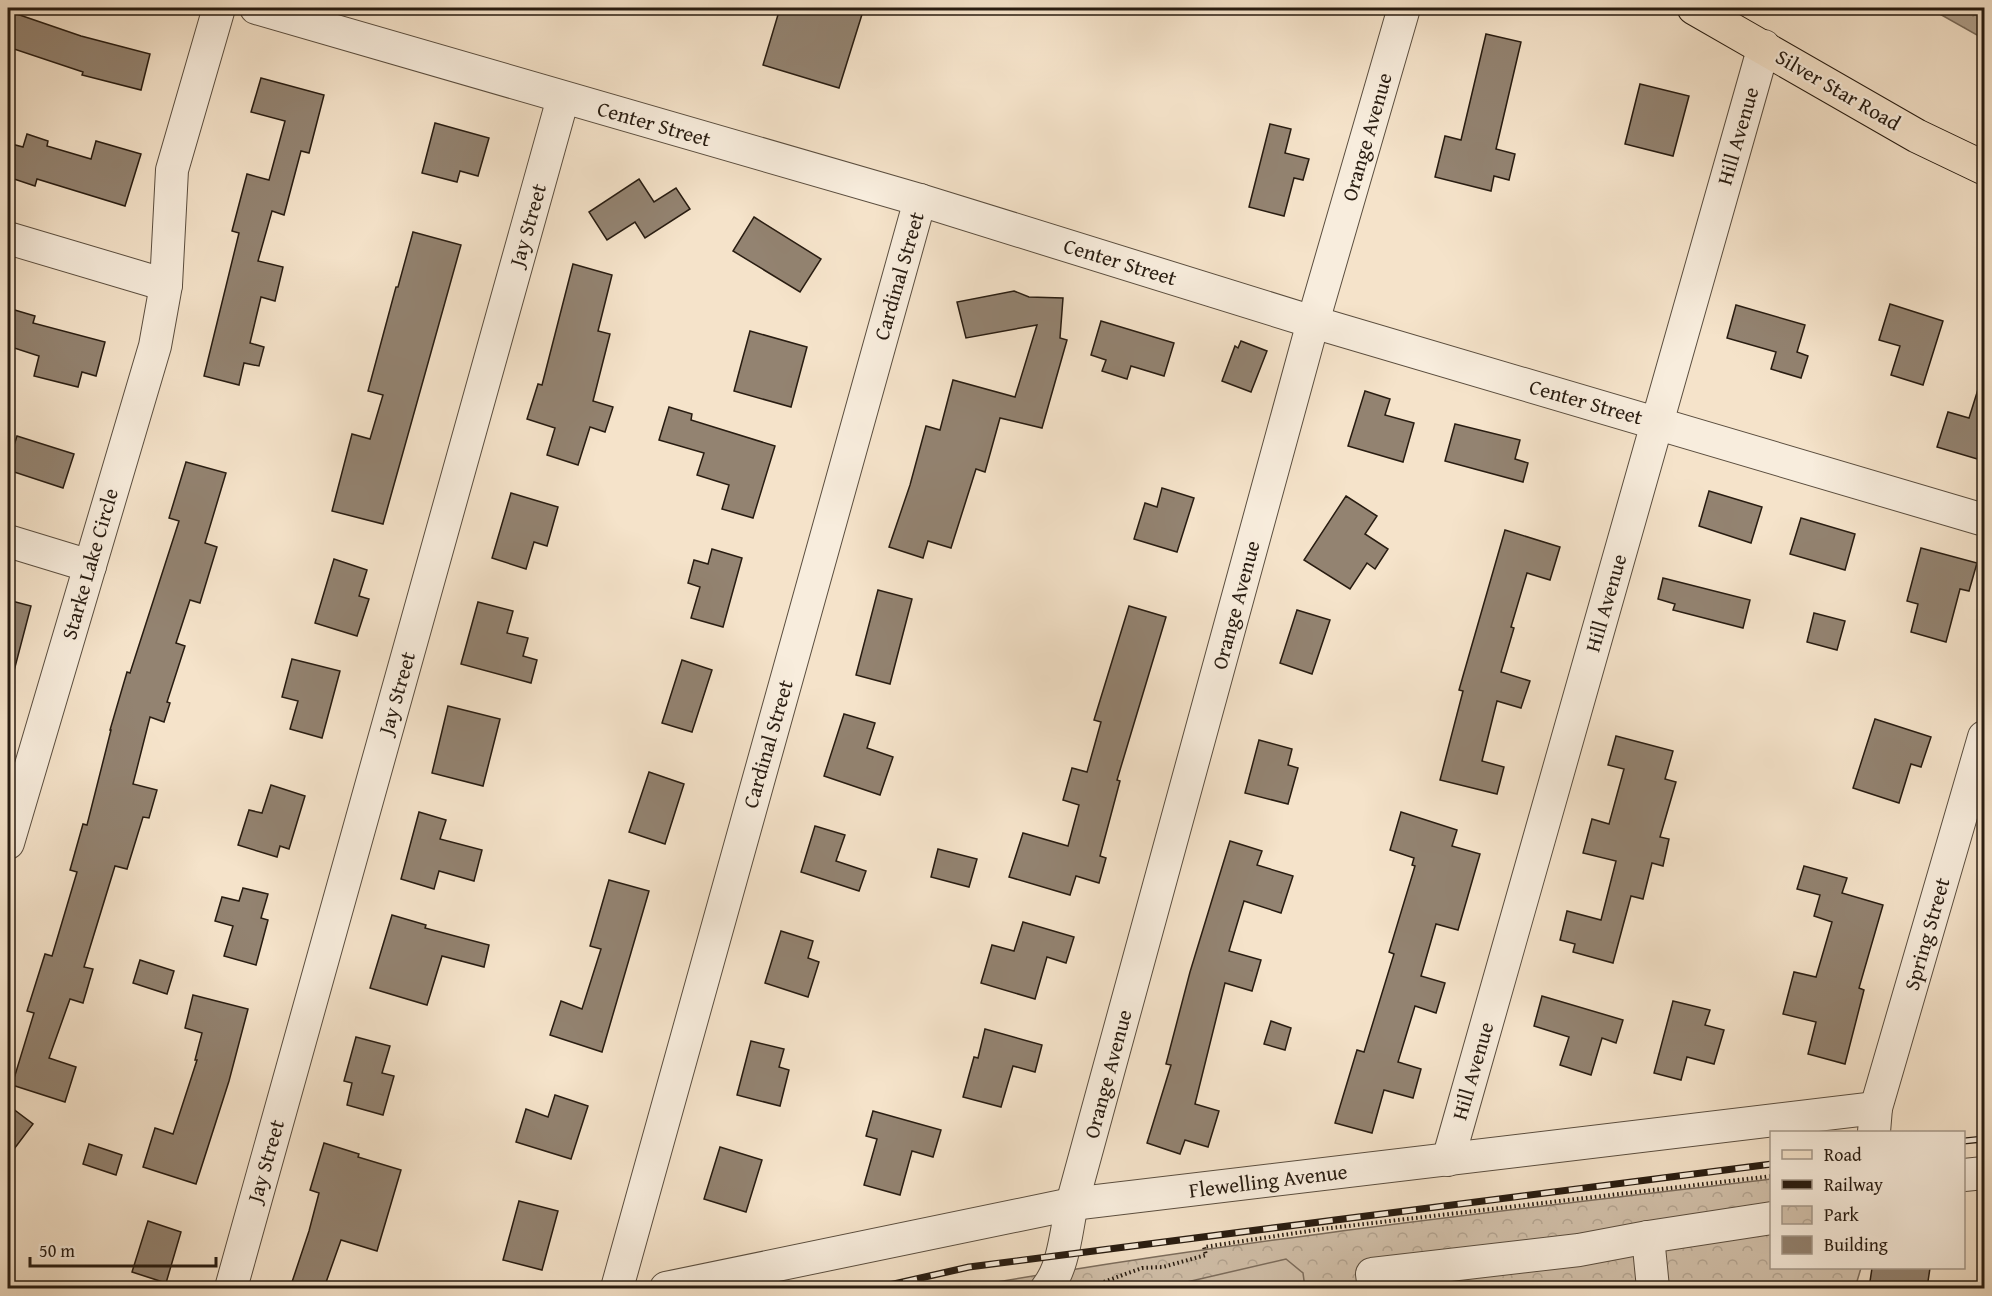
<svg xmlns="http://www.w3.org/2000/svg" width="1992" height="1296" font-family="'Gentium Book Plus',serif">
<defs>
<pattern id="park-crowns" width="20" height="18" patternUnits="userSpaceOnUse" patternTransform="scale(1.5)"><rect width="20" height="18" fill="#d2c1ab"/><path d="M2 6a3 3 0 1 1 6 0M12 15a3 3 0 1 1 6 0" fill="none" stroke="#b4a592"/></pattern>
<pattern id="water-ripples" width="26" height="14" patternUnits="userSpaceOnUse" patternTransform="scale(1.5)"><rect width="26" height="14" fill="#af9f8b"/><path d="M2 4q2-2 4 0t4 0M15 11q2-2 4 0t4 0" fill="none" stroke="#8e8170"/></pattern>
</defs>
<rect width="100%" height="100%" fill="#f5e3ca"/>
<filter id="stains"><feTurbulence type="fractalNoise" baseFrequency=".00333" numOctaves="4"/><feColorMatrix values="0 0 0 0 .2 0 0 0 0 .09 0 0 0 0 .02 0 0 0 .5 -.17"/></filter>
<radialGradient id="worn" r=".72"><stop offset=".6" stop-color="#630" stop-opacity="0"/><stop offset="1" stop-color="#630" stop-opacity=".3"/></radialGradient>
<path fill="url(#park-crowns)" stroke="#7d6e5e" stroke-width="1.5" d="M 1771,1179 L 1772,1268 L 1861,1268 L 1855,1288 L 962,1288 C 1231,1241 1501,1211 1771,1179 Z"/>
<path fill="#d2c1ab" stroke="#7d6e5e" stroke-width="1.5" d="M 1286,1259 L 1303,1273 L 1305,1288 L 1161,1288 Z"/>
<path fill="url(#water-ripples)" stroke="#796b5a" stroke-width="1.5" d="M 1929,8 L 1984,8 L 1984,39 Z"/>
<g fill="#938371" stroke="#281c11" stroke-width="1.5">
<path d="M 780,8 L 864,8 L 839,88 L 763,65 Z"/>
<path d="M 8,11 L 81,36 L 150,54 L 141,90 L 82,75 L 83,72 L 8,47 Z"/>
<path d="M 1486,34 L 1521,42 L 1496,149 L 1515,154 L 1509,180 L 1494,176 L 1491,191 L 1435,177 L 1445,136 L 1461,140 Z"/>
<path d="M 261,78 L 324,95 L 309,153 L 301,151 L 284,215 L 272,211 L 258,261 L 283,267 L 275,301 L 261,297 L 250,343 L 264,347 L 259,366 L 244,363 L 239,385 L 204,376 L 239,233 L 232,231 L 247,174 L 269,180 L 285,121 L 251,112 Z"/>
<path d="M 1640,84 L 1689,96 L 1673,156 L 1625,144 Z"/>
<path d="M 435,123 L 489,138 L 478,176 L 460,171 L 457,182 L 422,173 Z"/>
<path d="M 1270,124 L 1291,129 L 1285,153 L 1309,159 L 1303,180 L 1294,178 L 1284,216 L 1249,207 Z"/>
<path d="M 27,134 L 48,141 L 47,146 L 91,159 L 96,141 L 141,154 L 125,206 L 37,179 L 35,186 L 8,177 L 8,143 L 23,147 Z"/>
<path d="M 639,179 L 654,202 L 676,188 L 690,209 L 645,238 L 635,222 L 607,240 L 589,212 Z"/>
<path d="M 754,217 L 821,259 L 800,292 L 733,251 Z"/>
<path d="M 413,232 L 461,245 L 383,524 L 332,511 L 352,434 L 370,439 L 383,395 L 368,391 L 396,287 L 398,287 Z"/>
<path d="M 573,264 L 612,275 L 598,331 L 610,334 L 593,401 L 613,407 L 605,432 L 590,427 L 578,465 L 547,455 L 555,428 L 527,419 L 538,384 L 542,385 Z"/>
<path d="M 1014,291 L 1029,297 L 1063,298 L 1060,338 L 1067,340 L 1042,428 L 1000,418 L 985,472 L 976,469 L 951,548 L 928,541 L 923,558 L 889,547 L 910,485 L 926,426 L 940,430 L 953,380 L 1015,397 L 1037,325 L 966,338 L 957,302 Z"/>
<path d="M 1890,304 L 1943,321 L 1923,385 L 1891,375 L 1900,346 L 1879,340 Z"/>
<path d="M 1736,305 L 1805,325 L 1797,352 L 1808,356 L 1801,378 L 1771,369 L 1776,352 L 1727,338 Z"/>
<path d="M 8,308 L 35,316 L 33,323 L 105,342 L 96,376 L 82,372 L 78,387 L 34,376 L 39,356 L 8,346 Z"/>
<path d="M 1101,321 L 1174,343 L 1164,376 L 1131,366 L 1127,379 L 1102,371 L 1106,360 L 1091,355 Z"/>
<path d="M 750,331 L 807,347 L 791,407 L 734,391 Z"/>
<path d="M 1241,341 L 1267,351 L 1251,392 L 1222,381 L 1235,346 L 1238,348 Z"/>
<path d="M 1980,383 L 1984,383 L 1984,461 L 1937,447 L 1948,412 L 1969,418 Z"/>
<path d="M 1365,391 L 1390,399 L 1385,415 L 1414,423 L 1403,462 L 1348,446 Z"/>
<path d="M 669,407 L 692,414 L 691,420 L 775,446 L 753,518 L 722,509 L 729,485 L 697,475 L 704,453 L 659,440 Z"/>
<path d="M 1455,424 L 1520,440 L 1515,459 L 1528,463 L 1523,482 L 1445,461 Z"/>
<path d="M 17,436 L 74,454 L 63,488 L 8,470 L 8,464 Z"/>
<path d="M 186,462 L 226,473 L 205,543 L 217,547 L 200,603 L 190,600 L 176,643 L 185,646 L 167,702 L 170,703 L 164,722 L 150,717 L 133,784 L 157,790 L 149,818 L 143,817 L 127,869 L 115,866 L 84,967 L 93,969 L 83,1003 L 70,999 L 49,1058 L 76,1067 L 65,1102 L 12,1085 L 34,1013 L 27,1011 L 45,954 L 52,956 L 77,872 L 70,870 L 83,824 L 87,825 L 111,730 L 110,730 L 127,672 L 130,673 L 179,521 L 169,518 Z"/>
<path d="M 1162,488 L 1194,498 L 1177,552 L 1134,539 L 1145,503 L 1157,507 Z"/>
<path d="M 1709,491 L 1762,507 L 1751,543 L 1699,526 Z"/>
<path d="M 511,493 L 558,507 L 547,546 L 534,542 L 526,569 L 492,558 Z"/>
<path d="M 1346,496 L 1377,516 L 1365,534 L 1388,549 L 1375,569 L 1367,563 L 1350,589 L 1304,560 Z"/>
<path d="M 1801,518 L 1855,534 L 1845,570 L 1790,554 Z"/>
<path d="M 1505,530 L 1560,547 L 1550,580 L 1527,573 L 1511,627 L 1514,628 L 1501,672 L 1530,681 L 1521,708 L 1497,701 L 1482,761 L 1504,767 L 1497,794 L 1440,780 L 1463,691 L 1459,690 Z"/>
<path d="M 1921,548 L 1977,563 L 1969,591 L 1960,589 L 1946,642 L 1911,632 L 1918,604 L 1907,601 Z"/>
<path d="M 712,549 L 742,558 L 723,627 L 691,618 L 700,587 L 688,583 L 694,560 L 708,564 Z"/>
<path d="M 334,559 L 367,570 L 359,596 L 369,599 L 357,636 L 315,623 Z"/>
<path d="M 1663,578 L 1750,600 L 1743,628 L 1673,610 L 1675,604 L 1658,599 Z"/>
<path d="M 878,590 L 912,599 L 890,684 L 856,675 Z"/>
<path d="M 8,600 L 31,606 L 14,671 L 8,670 Z"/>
<path d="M 478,602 L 513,611 L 507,633 L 528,638 L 523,656 L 537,660 L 531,683 L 461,664 Z"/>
<path d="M 1129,606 L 1166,617 L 1117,780 L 1120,781 L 1100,856 L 1106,858 L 1099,883 L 1076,876 L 1070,895 L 1009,877 L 1023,833 L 1068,846 L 1079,805 L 1063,800 L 1072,768 L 1087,772 L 1101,722 L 1094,720 Z"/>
<path d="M 1297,610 L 1330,620 L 1312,674 L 1280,663 Z"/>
<path d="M 1814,613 L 1845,621 L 1837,650 L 1807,642 Z"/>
<path d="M 292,659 L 340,671 L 322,738 L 290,729 L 298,701 L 282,697 Z"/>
<path d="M 682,660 L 712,670 L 692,732 L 662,723 Z"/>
<path d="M 448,706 L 500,719 L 483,786 L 432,773 Z"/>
<path d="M 844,714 L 875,723 L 867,748 L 893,757 L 880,795 L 824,776 Z"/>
<path d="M 1875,719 L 1931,737 L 1921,767 L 1911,764 L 1899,803 L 1853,788 Z"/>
<path d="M 1616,736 L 1673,751 L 1665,779 L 1676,782 L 1660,837 L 1669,839 L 1663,866 L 1652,863 L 1643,899 L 1631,896 L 1613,963 L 1573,952 L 1575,944 L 1560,940 L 1567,911 L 1601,920 L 1616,861 L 1583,853 L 1592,819 L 1609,824 L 1624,769 L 1608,765 Z"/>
<path d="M 1259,740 L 1292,749 L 1288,765 L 1298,768 L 1288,804 L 1245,793 Z"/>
<path d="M 649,772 L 684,784 L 665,844 L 629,832 Z"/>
<path d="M 271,785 L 305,796 L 289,849 L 280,846 L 277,857 L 238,845 L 249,810 L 262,813 Z"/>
<path d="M 419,812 L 446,820 L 440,839 L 482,850 L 474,881 L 439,871 L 434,889 L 401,879 Z"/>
<path d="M 1401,812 L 1457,830 L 1452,846 L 1480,854 L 1458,930 L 1436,924 L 1421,976 L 1445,983 L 1436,1013 L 1415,1006 L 1398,1062 L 1421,1069 L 1413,1098 L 1384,1090 L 1372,1133 L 1335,1123 L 1357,1050 L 1364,1052 L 1394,954 L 1389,952 L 1415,866 L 1412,865 L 1414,858 L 1390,850 Z"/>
<path d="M 815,826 L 845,835 L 836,861 L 866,871 L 859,891 L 801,872 Z"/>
<path d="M 1230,841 L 1262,851 L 1257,865 L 1293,876 L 1281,913 L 1244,901 L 1229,951 L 1261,960 L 1252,991 L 1225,983 L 1195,1104 L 1219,1111 L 1208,1147 L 1185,1140 L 1180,1154 L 1147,1143 L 1171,1065 L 1166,1064 L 1190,972 Z"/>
<path d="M 938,849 L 977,859 L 969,887 L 931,877 Z"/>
<path d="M 1804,866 L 1847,878 L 1842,893 L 1883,905 L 1859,988 L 1864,990 L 1845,1064 L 1808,1054 L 1816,1022 L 1783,1014 L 1794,972 L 1816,977 L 1832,922 L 1814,916 L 1820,895 L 1797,889 Z"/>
<path d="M 609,880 L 649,891 L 602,1052 L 550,1035 L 561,1001 L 582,1009 L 601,949 L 590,946 Z"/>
<path d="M 243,888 L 268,894 L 261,918 L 268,920 L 256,965 L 224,956 L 233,926 L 215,921 L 222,897 L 239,901 Z"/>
<path d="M 392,915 L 426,925 L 425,928 L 489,945 L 484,967 L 442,956 L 427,1005 L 370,988 Z"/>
<path d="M 1023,922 L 1074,937 L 1066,963 L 1047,957 L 1035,999 L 981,983 L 992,945 L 1014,951 Z"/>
<path d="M 781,931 L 813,941 L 808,958 L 819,962 L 808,997 L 765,983 Z"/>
<path d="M 140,960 L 174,971 L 167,994 L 133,983 Z"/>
<path d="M 193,995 L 248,1009 L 229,1081 L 196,1184 L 143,1167 L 155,1128 L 173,1134 L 197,1060 L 195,1060 L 202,1033 L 185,1028 Z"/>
<path d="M 1542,996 L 1623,1020 L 1616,1043 L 1602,1038 L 1591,1075 L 1560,1065 L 1569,1037 L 1534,1026 Z"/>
<path d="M 1673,1001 L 1710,1010 L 1705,1025 L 1724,1030 L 1714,1064 L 1687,1057 L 1681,1080 L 1654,1073 Z"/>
<path d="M 1271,1021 L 1291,1028 L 1285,1050 L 1264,1044 Z"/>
<path d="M 985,1029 L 1042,1045 L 1035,1072 L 1013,1066 L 1001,1107 L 963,1097 L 974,1057 L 978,1058 Z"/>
<path d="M 356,1037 L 390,1046 L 382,1073 L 394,1076 L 383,1115 L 347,1105 L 352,1083 L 344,1081 Z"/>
<path d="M 751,1041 L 784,1049 L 779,1067 L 789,1070 L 780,1106 L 737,1095 Z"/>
<path d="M 555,1095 L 588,1106 L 571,1159 L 516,1142 L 526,1109 L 548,1117 Z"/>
<path d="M 8,1105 L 33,1124 L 8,1157 Z"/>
<path d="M 873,1111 L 941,1130 L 933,1157 L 912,1151 L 900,1195 L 864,1185 L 877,1139 L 866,1136 Z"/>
<path d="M 324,1143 L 359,1154 L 358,1157 L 401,1170 L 377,1251 L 341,1240 L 324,1288 L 290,1288 L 309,1231 L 319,1193 L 310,1190 Z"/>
<path d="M 89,1144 L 122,1155 L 116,1175 L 83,1164 Z"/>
<path d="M 720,1147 L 762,1160 L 746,1212 L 704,1199 Z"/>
<path d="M 519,1201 L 558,1211 L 542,1270 L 503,1260 Z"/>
<path d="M 148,1221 L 181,1232 L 166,1283 L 132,1272 Z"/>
<path d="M 1872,1268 L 1930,1268 L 1927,1288 L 1869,1288 Z"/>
</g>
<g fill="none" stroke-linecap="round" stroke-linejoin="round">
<g stroke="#5b4e3f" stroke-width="34">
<g id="minor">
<path d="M 256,8 L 920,200 L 1313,322 L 1984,520"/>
<path d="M 8,238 L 166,285"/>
<path d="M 8,541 L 90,566"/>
<path d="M 8,843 L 155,346 L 166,285 L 172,170 L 219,8"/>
<path d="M 1874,1132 L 1876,1108 L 1984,737"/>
<path d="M 1448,1160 L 1764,46"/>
<path d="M 1964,1175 L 1984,1173"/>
<path d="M 1648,1237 L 1653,1288"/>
<path d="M 231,1288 L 563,98"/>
<path d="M 617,1288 L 920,200"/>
<path d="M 666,1288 L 1072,1204 L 1876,1108"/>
<path d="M 1047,1288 C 1064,1267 1066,1231 1072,1204 L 1313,322 L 1404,8"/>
<path d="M 1374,1288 L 1372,1274 L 1579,1250 L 1648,1237 L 1772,1218"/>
</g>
</g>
<g stroke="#281c11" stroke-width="35">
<path id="major" d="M 1694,8 L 1917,136 L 1984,168"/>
</g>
<path stroke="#281c11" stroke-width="4" stroke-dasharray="1.5 3" stroke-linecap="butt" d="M 1087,1288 L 1142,1268 L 1163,1267 L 1206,1255 L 1204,1247 L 1322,1229 L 1772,1176"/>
<use href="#minor" stroke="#f8eddd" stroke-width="32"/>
<use href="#major" stroke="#f5e3ca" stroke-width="33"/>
<g stroke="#281c11" stroke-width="7">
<g id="rail">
<path d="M 1964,1141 L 1984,1139"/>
<path d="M 876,1288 L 969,1267 L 1772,1164"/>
</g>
</g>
<use href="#rail" stroke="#f8eddd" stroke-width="4.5" stroke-dasharray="14" stroke-linecap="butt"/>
</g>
<g text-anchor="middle" stroke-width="4.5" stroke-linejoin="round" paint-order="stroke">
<g font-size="21" fill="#281c11" stroke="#f8eddd">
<text transform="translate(1838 90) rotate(30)" y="7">Silver Star Road</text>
<text transform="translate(654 124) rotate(16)" y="7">Center Street</text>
<text transform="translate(1738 136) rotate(-74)" y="7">Hill Avenue</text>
<text transform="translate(1367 137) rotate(-74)" y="7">Orange Avenue</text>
<text transform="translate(528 225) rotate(-74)" y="7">Jay Street</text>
<text transform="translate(1120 262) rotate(17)" y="7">Center Street</text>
<text transform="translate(899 276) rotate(-74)" y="7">Cardinal Street</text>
<text transform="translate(1586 402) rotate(16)" y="7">Center Street</text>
<text transform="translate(90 564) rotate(-74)" y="7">Starke Lake Circle</text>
<text transform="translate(1606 603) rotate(-74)" y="7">Hill Avenue</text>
<text transform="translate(1236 605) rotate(-75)" y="7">Orange Avenue</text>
<text transform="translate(397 693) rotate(-74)" y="7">Jay Street</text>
<text transform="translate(768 744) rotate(-74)" y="7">Cardinal Street</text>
<text transform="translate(1927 934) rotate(-74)" y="7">Spring Street</text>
<text transform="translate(1473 1071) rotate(-74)" y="7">Hill Avenue</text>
<text transform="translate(1108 1074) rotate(-75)" y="7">Orange Avenue</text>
<text transform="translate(266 1161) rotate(-74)" y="7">Jay Street</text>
<text transform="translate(1268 1181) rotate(-7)" y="7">Flewelling Avenue</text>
</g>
</g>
<rect width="1992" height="1296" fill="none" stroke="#f5e3ca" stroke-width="30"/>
<rect x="9" y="9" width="1974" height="1278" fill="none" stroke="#281c11" stroke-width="3"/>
<rect x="15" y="15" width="1962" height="1266" fill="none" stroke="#281c11" stroke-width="1.5"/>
<rect x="1770" y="1131" width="195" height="138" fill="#f8eddd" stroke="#a5998b" stroke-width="1.5"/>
<rect x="1782" y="1150" width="30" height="9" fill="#f5e3ca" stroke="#a5998b" stroke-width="1.5"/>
<text x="1824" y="1161" font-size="18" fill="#281c11">Road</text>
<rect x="1782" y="1180" width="30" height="9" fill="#281c11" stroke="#a5998b" stroke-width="1.5"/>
<text x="1824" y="1191" font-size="18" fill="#281c11">Railway</text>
<rect x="1782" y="1206" width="30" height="18" fill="url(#park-crowns)" stroke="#a5998b" stroke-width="1.5"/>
<text x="1824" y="1221" font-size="18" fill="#281c11">Park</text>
<rect x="1782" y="1236" width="30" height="18" fill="#938371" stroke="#a5998b" stroke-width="1.5"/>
<text x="1824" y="1251" font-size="18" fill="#281c11">Building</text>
<path d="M30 1257v9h186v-9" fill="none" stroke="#281c11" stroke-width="3"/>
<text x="39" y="1257" font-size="18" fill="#281c11" stroke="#f8eddd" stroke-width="4.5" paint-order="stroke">50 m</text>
<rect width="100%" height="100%" filter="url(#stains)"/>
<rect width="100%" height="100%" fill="url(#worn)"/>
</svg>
